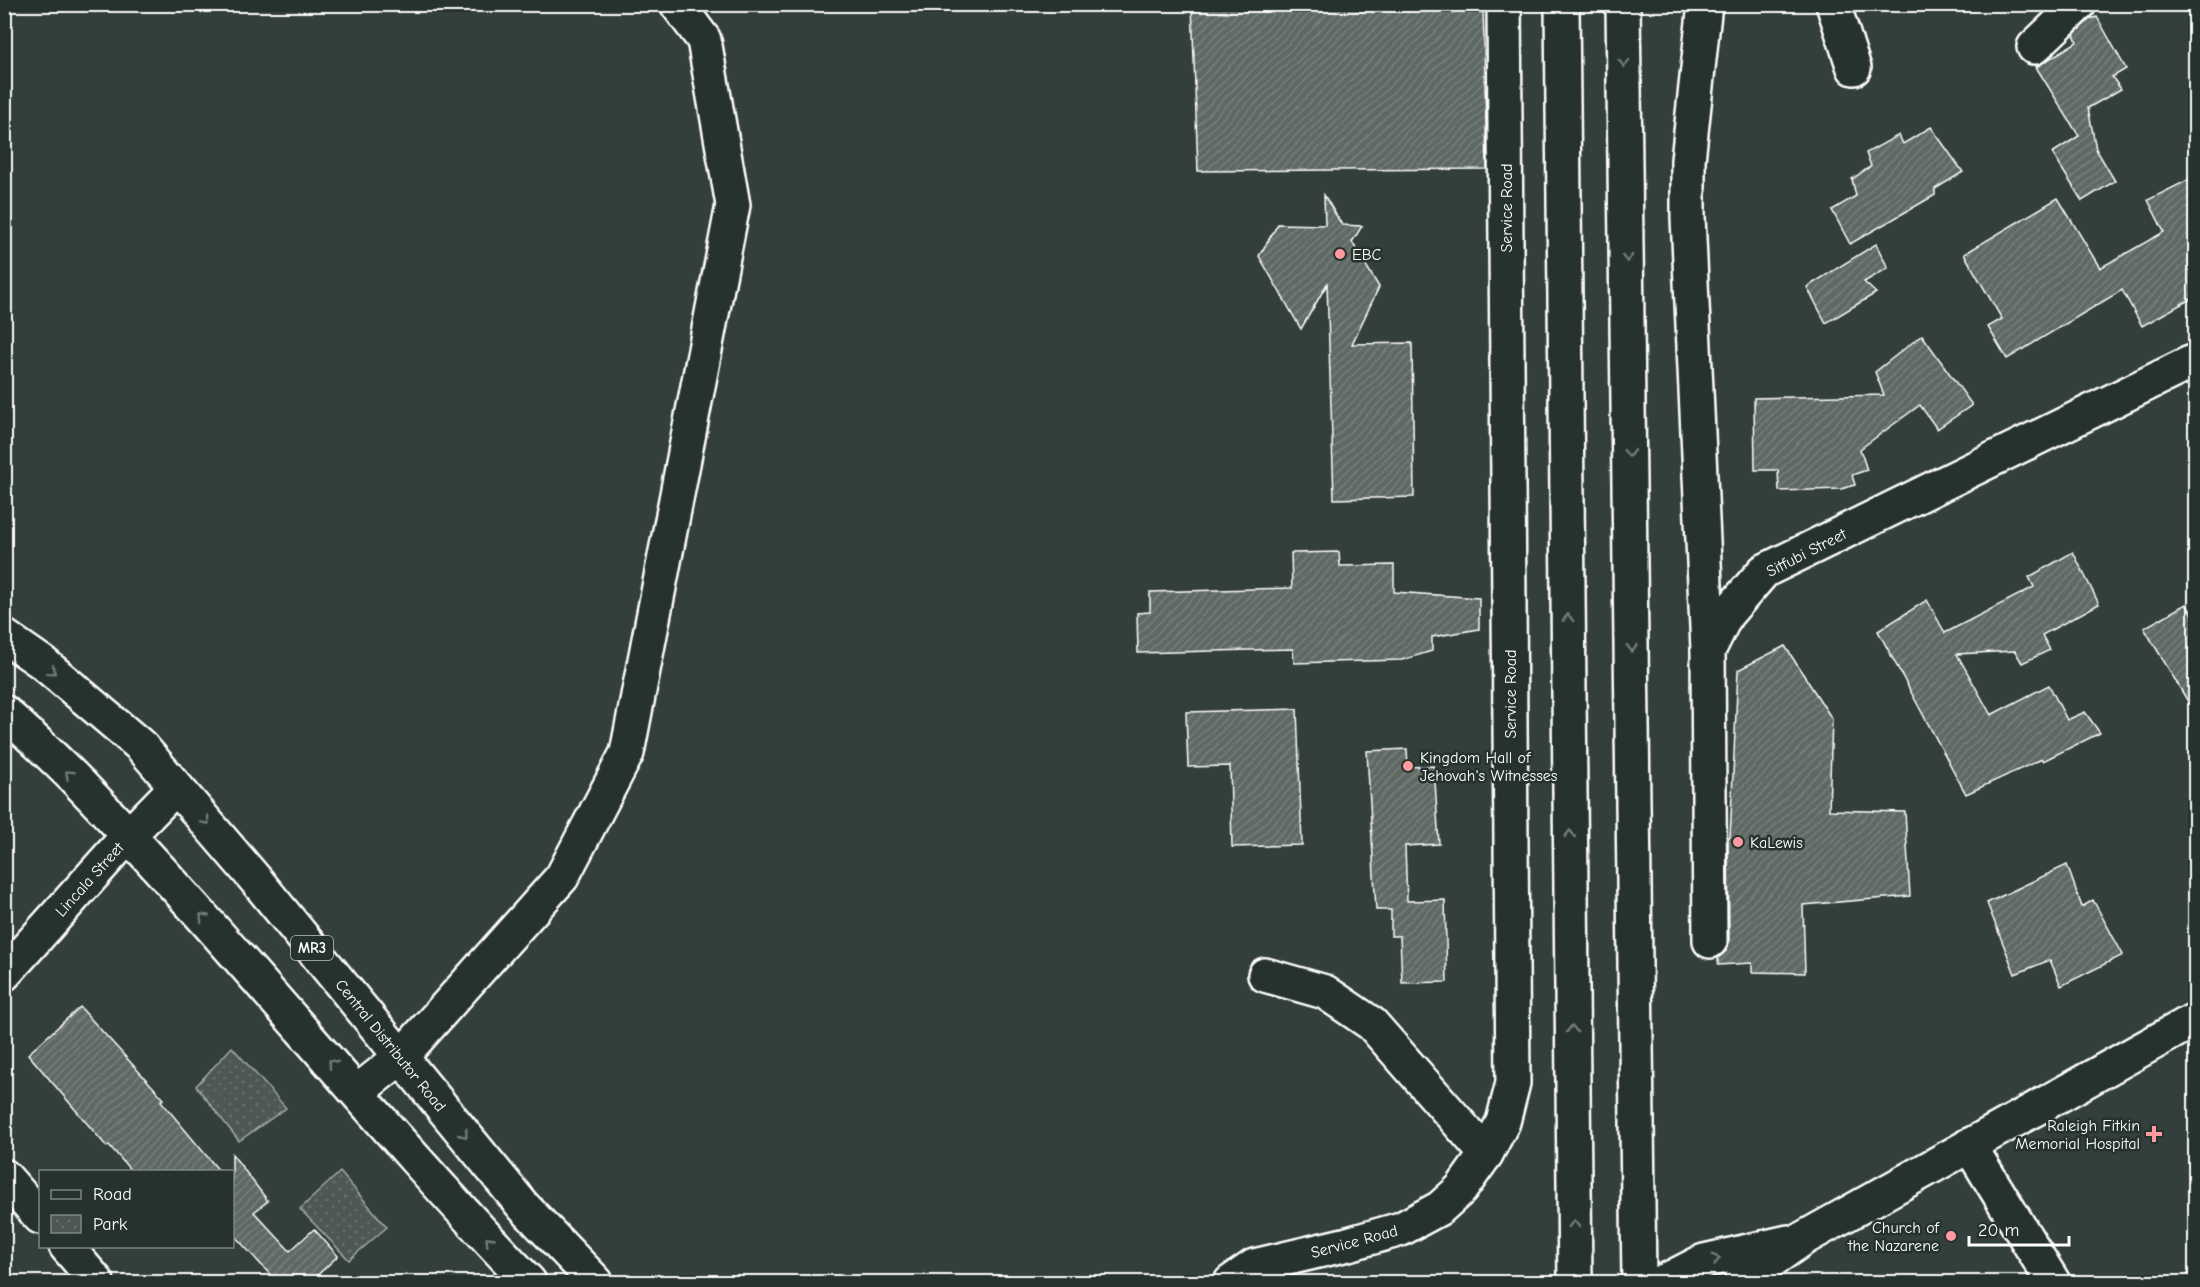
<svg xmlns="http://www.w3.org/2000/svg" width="2200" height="1287" font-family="'Comic Neue',sans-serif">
<defs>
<pattern id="park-dots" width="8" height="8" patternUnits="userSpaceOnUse" patternTransform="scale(1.5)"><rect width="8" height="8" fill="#4d5853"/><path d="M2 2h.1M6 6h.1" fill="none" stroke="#68716d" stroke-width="1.8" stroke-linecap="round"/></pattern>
<pattern id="building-hatch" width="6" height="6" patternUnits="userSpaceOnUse" patternTransform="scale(1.5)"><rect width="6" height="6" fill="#5f6964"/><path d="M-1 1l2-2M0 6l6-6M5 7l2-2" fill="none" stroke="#77807b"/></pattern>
</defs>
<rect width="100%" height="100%" fill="#333f3a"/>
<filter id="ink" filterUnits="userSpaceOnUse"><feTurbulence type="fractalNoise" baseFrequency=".0167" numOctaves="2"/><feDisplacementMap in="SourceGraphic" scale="12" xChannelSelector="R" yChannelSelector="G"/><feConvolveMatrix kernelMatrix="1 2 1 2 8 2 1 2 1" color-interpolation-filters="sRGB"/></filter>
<g filter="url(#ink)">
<g fill="url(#park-dots)" stroke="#a6aca9" stroke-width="1.5">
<path d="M 232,1047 L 286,1108 L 239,1141 L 196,1086 Z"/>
<path d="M 340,1172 L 387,1227 L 349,1260 L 300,1209 Z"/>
</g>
<g fill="url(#building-hatch)" stroke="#fff" stroke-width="1.5">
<path d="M 1192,4 L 1483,4 L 1487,169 L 1198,171 Z"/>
<path d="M 2097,17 L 2126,69 L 2112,77 L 2121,89 L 2088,108 L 2096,149 L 2115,181 L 2082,201 L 2052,153 L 2079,136 L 2036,67 L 2077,42 L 2074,34 L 2090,19 Z"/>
<path d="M 1931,127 L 1963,172 L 1935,189 L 1935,195 L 1850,244 L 1832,210 L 1856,196 L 1852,179 L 1871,166 L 1866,153 L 1899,135 L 1903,144 Z"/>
<path d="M 2196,176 L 2196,296 L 2142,326 L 2122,290 L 2007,359 L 1988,327 L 2002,319 L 1964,254 L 2058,198 L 2100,268 L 2164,232 L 2148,200 Z"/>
<path d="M 1324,195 L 1342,225 L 1362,226 L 1352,242 L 1379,287 L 1352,344 L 1412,343 L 1414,497 L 1334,499 L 1327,284 L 1301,329 L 1259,256 L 1278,224 L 1325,225 Z"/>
<path d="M 1876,244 L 1888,268 L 1864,282 L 1876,293 L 1826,323 L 1807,287 Z"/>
<path d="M 1922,335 L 1972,405 L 1937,429 L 1920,405 L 1860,449 L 1867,470 L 1852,475 L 1855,485 L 1841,489 L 1779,491 L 1778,470 L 1755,470 L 1754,398 L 1884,395 L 1875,372 Z"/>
<path d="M 1339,552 L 1340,566 L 1394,565 L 1394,592 L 1479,598 L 1479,629 L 1432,637 L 1432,651 L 1402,660 L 1294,663 L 1293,649 L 1138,653 L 1137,613 L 1150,612 L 1150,592 L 1292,588 L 1291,553 Z"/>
<path d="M 2073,552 L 2099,604 L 2042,635 L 2050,650 L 2022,663 L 2015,651 L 1957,654 L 1991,715 L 2049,685 L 2067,720 L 2085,712 L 2100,733 L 2043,761 L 2042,759 L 1966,794 L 1878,631 L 1927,600 L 1945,633 L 2034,587 L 2029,577 Z"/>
<path d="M 2186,604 L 2196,619 L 2196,715 L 2144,628 Z"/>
<path d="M 1785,646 L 1832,719 L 1829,810 L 1905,812 L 1910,896 L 1803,905 L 1805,973 L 1752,972 L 1752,963 L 1718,965 L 1718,958 L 1726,951 L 1729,941 L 1728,837 L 1730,837 L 1738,670 Z"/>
<path d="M 1297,709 L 1302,845 L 1232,847 L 1230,766 L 1188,767 L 1186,712 Z"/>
<path d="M 1407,749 L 1408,767 L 1434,766 L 1439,844 L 1405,846 L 1407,901 L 1445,900 L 1447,982 L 1402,983 L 1400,936 L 1391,936 L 1391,910 L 1376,910 L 1367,751 Z"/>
<path d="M 2067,865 L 2082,907 L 2093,900 L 2123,955 L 2061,986 L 2050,960 L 2015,974 L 1987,903 Z"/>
<path d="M 80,1007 L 164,1099 L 161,1101 L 220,1172 L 132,1172 L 109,1145 L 107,1147 L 28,1054 Z"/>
<path d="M 232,1154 L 268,1201 L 254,1212 L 290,1251 L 314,1229 L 338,1256 L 310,1282 L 277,1282 L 232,1233 Z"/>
</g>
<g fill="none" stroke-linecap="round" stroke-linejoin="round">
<g stroke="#fff" stroke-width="38">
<g id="minor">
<path d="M 1705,4 L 1688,160 L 1688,217 L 1708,649"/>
<path d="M 1833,4 L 1854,68"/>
<path d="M 2034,47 L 2079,4"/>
<path d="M 1710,941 L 1708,651 L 1726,615 L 1764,571 L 2196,360"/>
<path d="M 4,974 L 128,836 L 176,787"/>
<path d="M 1265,975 L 1325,992 L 1372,1024 L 1486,1154"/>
<path d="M 357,1092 L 401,1057 L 562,877 L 627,753 L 733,205 L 704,40 L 677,4"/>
<path d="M 1969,1145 L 2053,1282"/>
<path d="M 4,1176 L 40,1217"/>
<path d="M 66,1246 L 97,1282"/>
<path d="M 1231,1282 L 1254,1266 L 1348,1244 L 1401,1229 L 1440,1208 L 1461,1189 L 1486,1154 L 1503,1122 L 1513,1083 L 1504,4"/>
</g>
</g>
<g stroke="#fff" stroke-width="38">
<g id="major">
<path d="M 1562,4 L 1575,1282"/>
<path d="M 1623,4 L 1639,1282"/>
<path d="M 1663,1282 L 1704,1261 L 1788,1242"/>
<path d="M 1741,1282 L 1804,1238 L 2196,1019"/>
</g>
</g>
<g stroke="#fff" stroke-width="38">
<g id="highway">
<path d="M 4,636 L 43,663 L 141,746 L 256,880 L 523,1206 L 596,1282"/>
<path d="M 4,712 C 30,736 56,759 80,784 C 235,945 374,1121 529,1282"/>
</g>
</g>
<use href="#minor" stroke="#26332d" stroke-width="33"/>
<use href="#major" stroke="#26332d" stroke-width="33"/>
<use href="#highway" stroke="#26332d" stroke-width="33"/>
</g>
<defs><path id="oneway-chevron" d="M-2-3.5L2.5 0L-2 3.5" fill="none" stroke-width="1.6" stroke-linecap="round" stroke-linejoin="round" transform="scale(1.5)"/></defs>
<g stroke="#727a76">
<use href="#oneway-chevron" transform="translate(1624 63) rotate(89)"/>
<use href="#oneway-chevron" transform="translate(1627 258) rotate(89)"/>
<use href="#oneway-chevron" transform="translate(1629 453) rotate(89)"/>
<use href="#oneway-chevron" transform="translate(1568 618) rotate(-91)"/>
<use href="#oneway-chevron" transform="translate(1632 648) rotate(89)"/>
<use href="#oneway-chevron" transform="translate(52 671) rotate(40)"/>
<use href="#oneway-chevron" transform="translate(69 774) rotate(-136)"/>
<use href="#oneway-chevron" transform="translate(206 821) rotate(49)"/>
<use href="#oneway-chevron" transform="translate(1570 834) rotate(-91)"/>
<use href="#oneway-chevron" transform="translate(203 917) rotate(-133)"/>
<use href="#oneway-chevron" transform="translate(1572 1029) rotate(-91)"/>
<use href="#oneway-chevron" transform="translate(332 1063) rotate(-131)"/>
<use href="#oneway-chevron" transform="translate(464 1134) rotate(51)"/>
<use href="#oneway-chevron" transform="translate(1574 1224) rotate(-91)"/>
<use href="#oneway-chevron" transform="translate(489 1240) rotate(-134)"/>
<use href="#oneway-chevron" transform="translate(1716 1259) rotate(-13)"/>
</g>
</g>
<g fill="#ff9aa2" stroke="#26332d" stroke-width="2">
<circle cx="1340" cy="254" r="6"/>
<circle cx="1408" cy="766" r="6"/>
<circle cx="1738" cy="842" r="6"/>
<path d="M2151 1125h6v6h6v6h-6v6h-6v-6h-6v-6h6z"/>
<circle cx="1951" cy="1236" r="6"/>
</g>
<g text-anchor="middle" stroke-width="5" stroke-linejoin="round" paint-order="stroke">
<rect fill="#26332d" stroke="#bec2c0" stroke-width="1.5" x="291" y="936" width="42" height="24" rx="4.5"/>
<g font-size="15" font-weight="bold" fill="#fff">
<text x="312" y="953">MR3</text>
</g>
<g font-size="16" fill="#fff" stroke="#26332d">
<text transform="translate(1506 208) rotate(-90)" y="6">Service Road</text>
<text transform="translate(1806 552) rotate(-27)" y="6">Sitfubi Street</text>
<text transform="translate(1510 694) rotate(-90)" y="6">Service Road</text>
<text transform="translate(89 879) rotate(-48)" y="6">Lincala Street</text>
<text transform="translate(391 1045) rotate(51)" y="6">Central Distributor Road</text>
<text transform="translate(1354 1241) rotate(-15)" y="6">Service Road</text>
</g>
<g font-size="16" fill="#fff" stroke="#26332d" text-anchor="start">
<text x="1352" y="260">EBC</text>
<text x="1420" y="763">Kingdom Hall of<tspan x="1420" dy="18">Jehovah's Witnesses</tspan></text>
<text x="1750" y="848">KaLewis</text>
<text x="2140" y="1131" text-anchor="end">Raleigh Fitkin<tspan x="2140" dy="18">Memorial Hospital</tspan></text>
<text x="1939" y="1233" text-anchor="end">Church of<tspan x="1939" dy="18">the Nazarene</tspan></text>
</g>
</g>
<rect width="2200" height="1287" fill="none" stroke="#26332d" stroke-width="24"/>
<rect x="12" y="12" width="2176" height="1263" fill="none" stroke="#fff" stroke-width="2" filter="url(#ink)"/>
<rect x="39" y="1170" width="195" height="78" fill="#26332d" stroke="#7d8581" stroke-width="1.5"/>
<rect x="51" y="1190" width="30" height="9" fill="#26332d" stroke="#7d8581" stroke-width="1.5"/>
<text x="93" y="1200" font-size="18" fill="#ffffff">Road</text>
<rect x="51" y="1215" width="30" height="18" fill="url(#park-dots)" stroke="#7d8581" stroke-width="1.5"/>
<text x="93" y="1230" font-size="18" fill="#ffffff">Park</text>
<path d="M1969 1236v9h100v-9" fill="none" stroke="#ffffff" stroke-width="3"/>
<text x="1978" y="1236" font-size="18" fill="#ffffff" stroke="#26332d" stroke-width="4.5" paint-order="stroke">20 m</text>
</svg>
